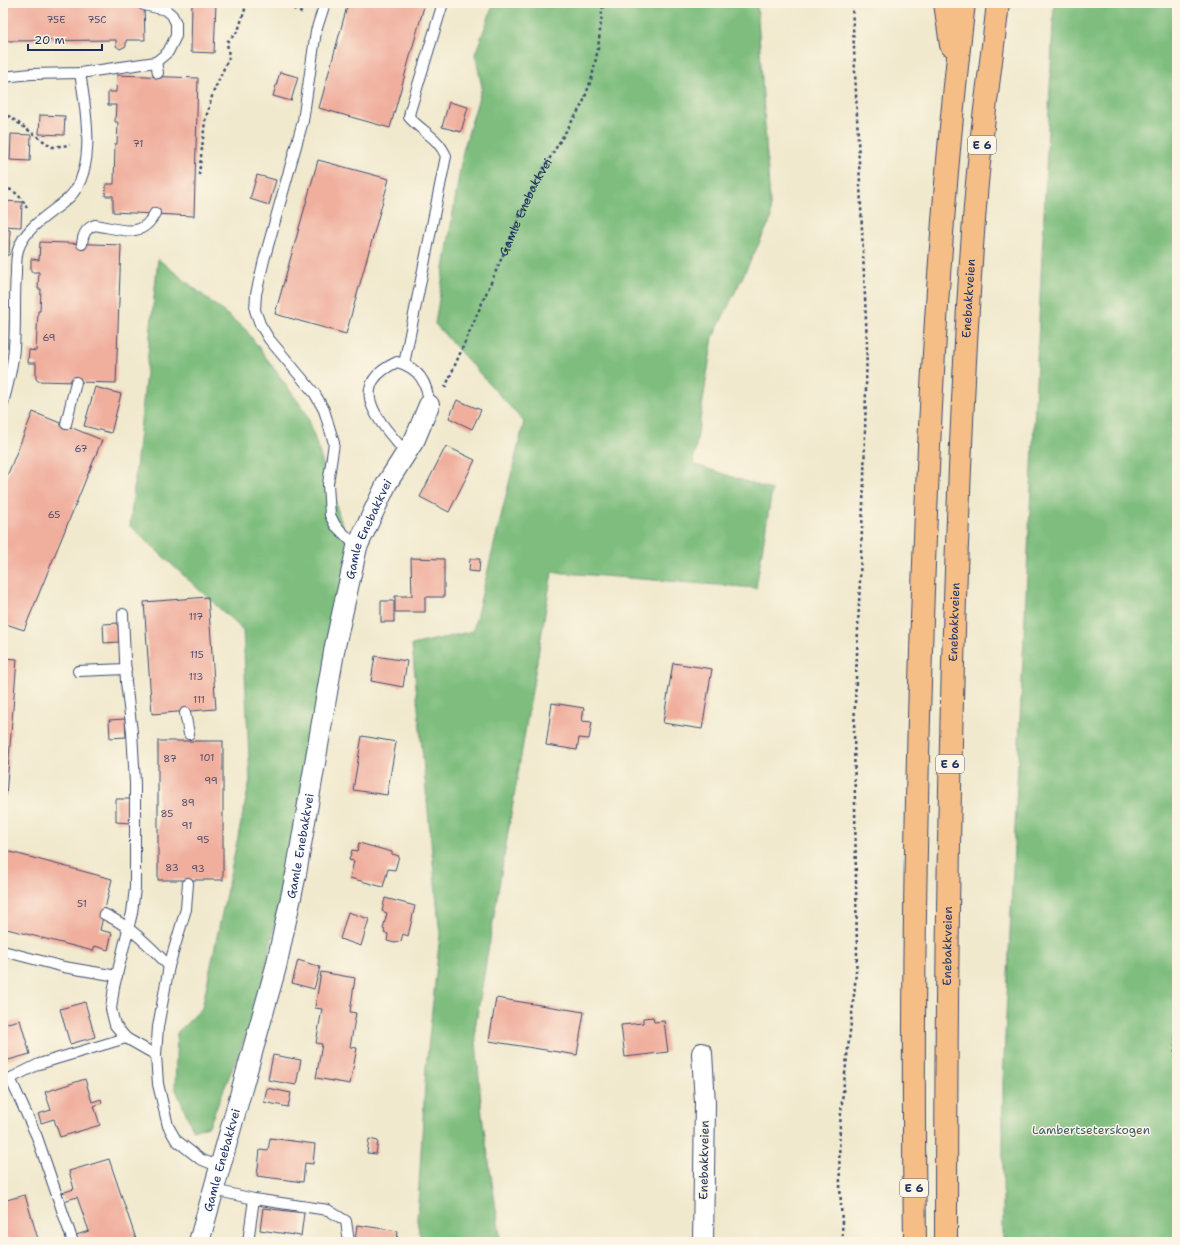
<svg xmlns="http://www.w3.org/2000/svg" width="1180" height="1245" font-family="'Shantell Sans',sans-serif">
<rect width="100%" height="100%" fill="#fcf5e5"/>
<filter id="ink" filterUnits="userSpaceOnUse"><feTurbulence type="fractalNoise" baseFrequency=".025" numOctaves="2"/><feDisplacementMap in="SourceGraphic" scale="8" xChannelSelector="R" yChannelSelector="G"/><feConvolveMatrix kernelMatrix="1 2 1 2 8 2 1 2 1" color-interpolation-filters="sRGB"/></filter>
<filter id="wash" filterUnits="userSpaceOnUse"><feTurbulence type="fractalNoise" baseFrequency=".012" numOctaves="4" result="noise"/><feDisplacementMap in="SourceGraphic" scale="16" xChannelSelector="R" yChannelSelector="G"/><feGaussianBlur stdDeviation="0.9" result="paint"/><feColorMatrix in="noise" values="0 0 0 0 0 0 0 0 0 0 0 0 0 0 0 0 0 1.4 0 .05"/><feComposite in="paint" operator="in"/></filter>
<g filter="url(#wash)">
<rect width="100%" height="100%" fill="#f0e9cd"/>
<g fill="#7ebd7e" stroke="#4c766e">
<path d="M 494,3 L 757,3 L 771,219 L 713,337 L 693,464 L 772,490 L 756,588 L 552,572 L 475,1028 L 482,1116 L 501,1242 L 421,1242 L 417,1220 L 426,1067 L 440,935 L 412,645 L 473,631 L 524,422 L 435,324 L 463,151 L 482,87 L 475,54 Z"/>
<path d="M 1054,3 L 1177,3 L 1177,1242 L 1003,1242 L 1003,1080 Z"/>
<path d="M 158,259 L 246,330 L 307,414 L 350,549 L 259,1003 L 209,1126 L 193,1130 L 175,1087 L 177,1033 L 202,1008 L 250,780 L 243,630 L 130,526 Z"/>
</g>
<g id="blocks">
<g fill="#f0ae9d">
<path d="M 3,3 L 144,3 L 145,40 L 126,40 L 126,46 L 120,49 L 116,46 L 116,40 L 3,41 Z"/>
<path d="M 192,3 L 216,3 L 214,53 L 191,52 Z"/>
<path d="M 348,3 L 425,3 L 390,128 L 319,108 Z"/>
<path d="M 280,72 L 298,77 L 291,101 L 273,96 Z"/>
<path d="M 117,75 L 198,78 L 194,216 L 113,212 L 113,196 L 105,196 L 106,184 L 114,184 L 115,144 L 117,144 L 118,122 L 115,122 L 116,105 L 108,105 L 108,92 L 116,92 Z"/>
<path d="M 449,102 L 468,107 L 461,132 L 442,127 Z"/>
<path d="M 40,115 L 65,116 L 64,135 L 39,134 Z"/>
<path d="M 11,134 L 31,135 L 30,161 L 10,160 Z"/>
<path d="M 318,160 L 389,179 L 346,334 L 275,314 Z"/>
<path d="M 257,175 L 276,180 L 269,205 L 250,199 Z"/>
<path d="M 3,201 L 22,202 L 21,227 L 3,226 Z"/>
<path d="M 3,229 L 10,230 L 9,255 L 3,255 Z"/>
<path d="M 40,242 L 121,245 L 116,383 L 38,381 L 36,379 L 36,363 L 28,363 L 29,350 L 36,351 L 38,311 L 40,311 L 41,289 L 38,289 L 39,272 L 31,272 L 31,259 L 39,260 Z"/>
<rect x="3" y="321" width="4" height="26"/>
<path d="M 95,387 L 121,394 L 111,433 L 84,426 Z"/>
<path d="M 457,400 L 481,410 L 472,429 L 449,418 Z"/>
<path d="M 33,412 L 102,440 L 24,630 L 3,623 L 3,486 Z"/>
<path d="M 446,446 L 475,460 L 449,512 L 420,497 Z"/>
<path d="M 411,558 L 444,559 L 444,597 L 425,597 L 425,612 L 395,612 L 395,596 L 412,596 Z"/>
<path d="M 470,559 L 480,559 L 479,572 L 469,571 Z"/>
<path d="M 208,597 L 216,709 L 152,714 L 144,602 Z"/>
<rect x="381" y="601" width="13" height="21"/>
<path d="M 118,623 L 119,642 L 104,643 L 103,624 Z"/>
<path d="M 375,656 L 407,661 L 403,687 L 371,681 Z"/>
<path d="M 3,658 L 17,659 L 6,796 L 3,796 Z"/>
<path d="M 673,663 L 712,669 L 702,729 L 663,723 Z"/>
<path d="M 552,703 L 584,708 L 582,721 L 592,722 L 589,739 L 579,738 L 577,750 L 546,745 Z"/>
<path d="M 125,719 L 126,737 L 110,738 L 109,720 Z"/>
<path d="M 362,736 L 396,742 L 387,795 L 353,790 Z"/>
<rect x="158" y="741" width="65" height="139"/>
<path d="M 116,799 L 131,799 L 131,823 L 116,822 Z"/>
<path d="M 359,843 L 392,852 L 392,854 L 399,856 L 395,870 L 388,869 L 383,887 L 350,878 L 354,861 L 349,860 L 352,850 L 357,851 Z"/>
<path d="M 3,850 L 112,879 L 100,930 L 112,933 L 108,950 L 95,946 L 93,951 L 3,928 Z"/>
<path d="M 385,898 L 415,906 L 408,936 L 403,934 L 401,941 L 395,943 L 387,941 L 388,934 L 384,933 L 385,930 L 383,929 L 387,913 L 382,911 Z"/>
<path d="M 348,912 L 369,919 L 361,946 L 340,939 Z"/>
<path d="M 298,960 L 320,967 L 314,989 L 292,983 Z"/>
<path d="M 321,972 L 355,978 L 350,1012 L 356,1013 L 350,1047 L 357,1048 L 350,1084 L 316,1078 L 322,1044 L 316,1043 L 322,1009 L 315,1008 Z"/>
<path d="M 496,998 L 584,1012 L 577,1055 L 489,1041 Z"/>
<path d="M 85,1002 L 95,1037 L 70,1044 L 60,1009 Z"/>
<path d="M 653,1017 L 654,1022 L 664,1021 L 668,1052 L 625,1057 L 621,1025 L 643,1023 L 643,1018 Z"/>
<path d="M 20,1020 L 30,1054 L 5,1061 L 3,1053 L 3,1024 Z"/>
<path d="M 273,1055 L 301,1060 L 296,1085 L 268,1080 Z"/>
<path d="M 85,1079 L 92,1102 L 101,1099 L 102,1103 L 94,1106 L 100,1125 L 60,1137 L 54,1119 L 41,1123 L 40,1119 L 38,1114 L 51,1110 L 45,1092 Z"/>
<path d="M 267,1088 L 291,1093 L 288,1107 L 264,1102 Z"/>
<path d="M 270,1138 L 315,1144 L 313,1164 L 305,1163 L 303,1182 L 257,1176 L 260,1150 L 268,1151 Z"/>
<path d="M 369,1139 L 378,1141 L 376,1154 L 367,1153 Z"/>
<path d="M 109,1159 L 137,1242 L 93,1242 L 92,1239 L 79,1242 L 76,1235 L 89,1231 L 77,1197 L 64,1201 L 62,1193 L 74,1189 L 69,1171 Z"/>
<path d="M 25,1195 L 38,1239 L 40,1238 L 41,1242 L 3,1242 L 3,1201 Z"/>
<path d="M 263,1208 L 304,1213 L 301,1236 L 260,1230 Z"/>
<path d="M 357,1225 L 398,1231 L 397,1242 L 355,1242 Z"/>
</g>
</g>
</g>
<g filter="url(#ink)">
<use href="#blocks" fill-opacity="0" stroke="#3b4b6f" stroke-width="1"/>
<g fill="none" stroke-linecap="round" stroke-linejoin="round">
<g stroke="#3b4b6f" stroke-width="12">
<g id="service">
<path d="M 325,3 L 316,31 L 303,121 L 264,260 L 256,294 L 255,310 L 260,324 L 269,339 L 315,394 L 324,410 L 334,443 L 328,484 L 330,515 L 335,525 L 357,547"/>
<path d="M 156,62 L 158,73"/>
<path d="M 3,77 L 31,74 L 80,73 L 156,62 L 168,52 L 176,36 L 176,23 L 172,15 L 166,10 L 144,5"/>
<path d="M 82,244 C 83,234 86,228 95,225 C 120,229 142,240 155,213"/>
<path d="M 404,364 L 446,156 C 438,137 422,132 409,117 L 410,111 L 443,3"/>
<path d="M 3,403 C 8,385 13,366 14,347 C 16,323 14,298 16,274 C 16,266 16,257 18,250 C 24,229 48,215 64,202 C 99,176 86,111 80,73"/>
<path d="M 66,424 L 76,382"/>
<path d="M 406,453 C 381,423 343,387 397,362 C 419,368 428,383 429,405"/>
<path d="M 123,614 L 126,682 L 132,732 L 135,783 L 135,888 L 132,913 L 114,987 L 111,1009 L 115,1025 L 126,1038 L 156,1055"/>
<path d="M 78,671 L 126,669"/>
<path d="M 185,713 L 189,734"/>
<path d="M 188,883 L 186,909 L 169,966 L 158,1027 L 156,1055 L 158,1084 L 168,1126 L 176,1140 L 200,1159 L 220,1167"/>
<path d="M 104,914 C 130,926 150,946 169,966"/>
<path d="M 3,951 L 64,967 L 117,976"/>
<path d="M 10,1078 L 37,1137 L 73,1242"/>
<path d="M 3,1082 L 39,1064 L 126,1038"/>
<path d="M 214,1190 L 254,1199 L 328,1210 L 346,1221 L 349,1242"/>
<path d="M 248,1242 L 254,1199"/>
</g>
</g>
<g stroke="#3b4b6f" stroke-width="22">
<g id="minor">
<path d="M 702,1053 L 705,1103 L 703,1242"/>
<path id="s2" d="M 199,1242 L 276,967 L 296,874 L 335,646 L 357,547 L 387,483 L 415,439 L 429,405"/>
</g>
</g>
<g stroke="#3b4b6f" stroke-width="24">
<g id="trunk">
<path d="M 945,3 L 951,45"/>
<path d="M 915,1242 C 912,1034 915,826 922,619 C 929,413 940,208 964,3"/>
<path id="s3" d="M 946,1242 C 946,1001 948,760 958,519 C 962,411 967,303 976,195 C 981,131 991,67 998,3"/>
</g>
</g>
<g stroke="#3b4b6f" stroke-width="2.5" stroke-dasharray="3 3" stroke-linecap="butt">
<path d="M 292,3 L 294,9 L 304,14"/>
<path d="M 3,112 L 52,147 L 70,145"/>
<path d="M 1177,154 L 1174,160 L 1177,171"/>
<path d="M 199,175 L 205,121 L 213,93 L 229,57 L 227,42 L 238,31 L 247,3"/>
<path d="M 3,188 C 15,189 22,198 27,208"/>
<path id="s1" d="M 445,388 L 533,186 L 583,103 L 592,77 L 598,49 L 603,3"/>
<path d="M 1177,1013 L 1175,1052 L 1177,1073"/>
<path d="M 843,1242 C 841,1203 838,1165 840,1126 C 844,1069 854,1013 857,956 L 854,729 L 864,479 L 867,343 L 852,3"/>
</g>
<use href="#service" stroke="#fff" stroke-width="10"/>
<use href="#minor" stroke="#fff" stroke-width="20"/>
<use href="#trunk" stroke="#f6be87" stroke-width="22"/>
</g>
</g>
<g text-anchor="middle" stroke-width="3" stroke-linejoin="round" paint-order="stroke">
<g font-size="10" fill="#504f6e">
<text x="56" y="23">75E</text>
<text x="97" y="23">75C</text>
<text x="138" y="147">71</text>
<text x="49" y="341">69</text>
<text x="81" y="452">67</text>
<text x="54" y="518">65</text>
<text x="196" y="620">117</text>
<text x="197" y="658">115</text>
<text x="196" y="680">113</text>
<text x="199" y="703">111</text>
<text x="207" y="761">101</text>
<text x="170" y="762">87</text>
<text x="211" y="784">99</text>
<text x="188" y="806">89</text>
<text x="167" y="817">85</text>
<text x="187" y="829">91</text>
<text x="203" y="843">95</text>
<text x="172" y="871">83</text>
<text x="198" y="872">93</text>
<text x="82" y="907">51</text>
</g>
<g fill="#fcf5e5" stroke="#5e6a86" stroke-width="1">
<rect x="968" y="136" width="28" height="18" rx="3"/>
<rect x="936" y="755" width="28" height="18" rx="3"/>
<rect x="900" y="1179" width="28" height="18" rx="3"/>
</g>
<g font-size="11" font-weight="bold" fill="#1b2f5e">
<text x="982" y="149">E 6</text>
<text x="950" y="768">E 6</text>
<text x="914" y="1192">E 6</text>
</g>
<g font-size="12" fill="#1b2f5e" stroke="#fcf5e5">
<text dy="4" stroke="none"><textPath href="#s1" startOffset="198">Gamle Enebakkvei</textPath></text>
<text dy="4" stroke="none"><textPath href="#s3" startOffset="944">Enebakkveien</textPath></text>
<text dy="4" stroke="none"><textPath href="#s2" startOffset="734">Gamle Enebakkvei</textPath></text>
<text dy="4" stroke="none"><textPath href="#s3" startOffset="620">Enebakkveien</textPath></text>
<text dy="4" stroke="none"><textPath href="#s2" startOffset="409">Gamle Enebakkvei</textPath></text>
<text dy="4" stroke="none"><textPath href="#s3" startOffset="296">Enebakkveien</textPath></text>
<text dy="4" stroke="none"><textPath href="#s2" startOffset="85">Gamle Enebakkvei</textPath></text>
<text transform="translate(704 1160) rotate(-89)" y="4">Enebakkveien</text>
</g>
<g font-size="12" fill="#3c5b6c" stroke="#fcf5e5">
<text x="1091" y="1134">Lambertseterskogen</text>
</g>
</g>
<rect width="1180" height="1245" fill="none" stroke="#fcf5e5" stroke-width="16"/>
<path d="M28 44v6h74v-6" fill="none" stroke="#1b2f5e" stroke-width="2"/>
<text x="34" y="44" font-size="12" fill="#1b2f5e" stroke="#fcf5e5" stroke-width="3" paint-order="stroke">20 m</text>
</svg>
